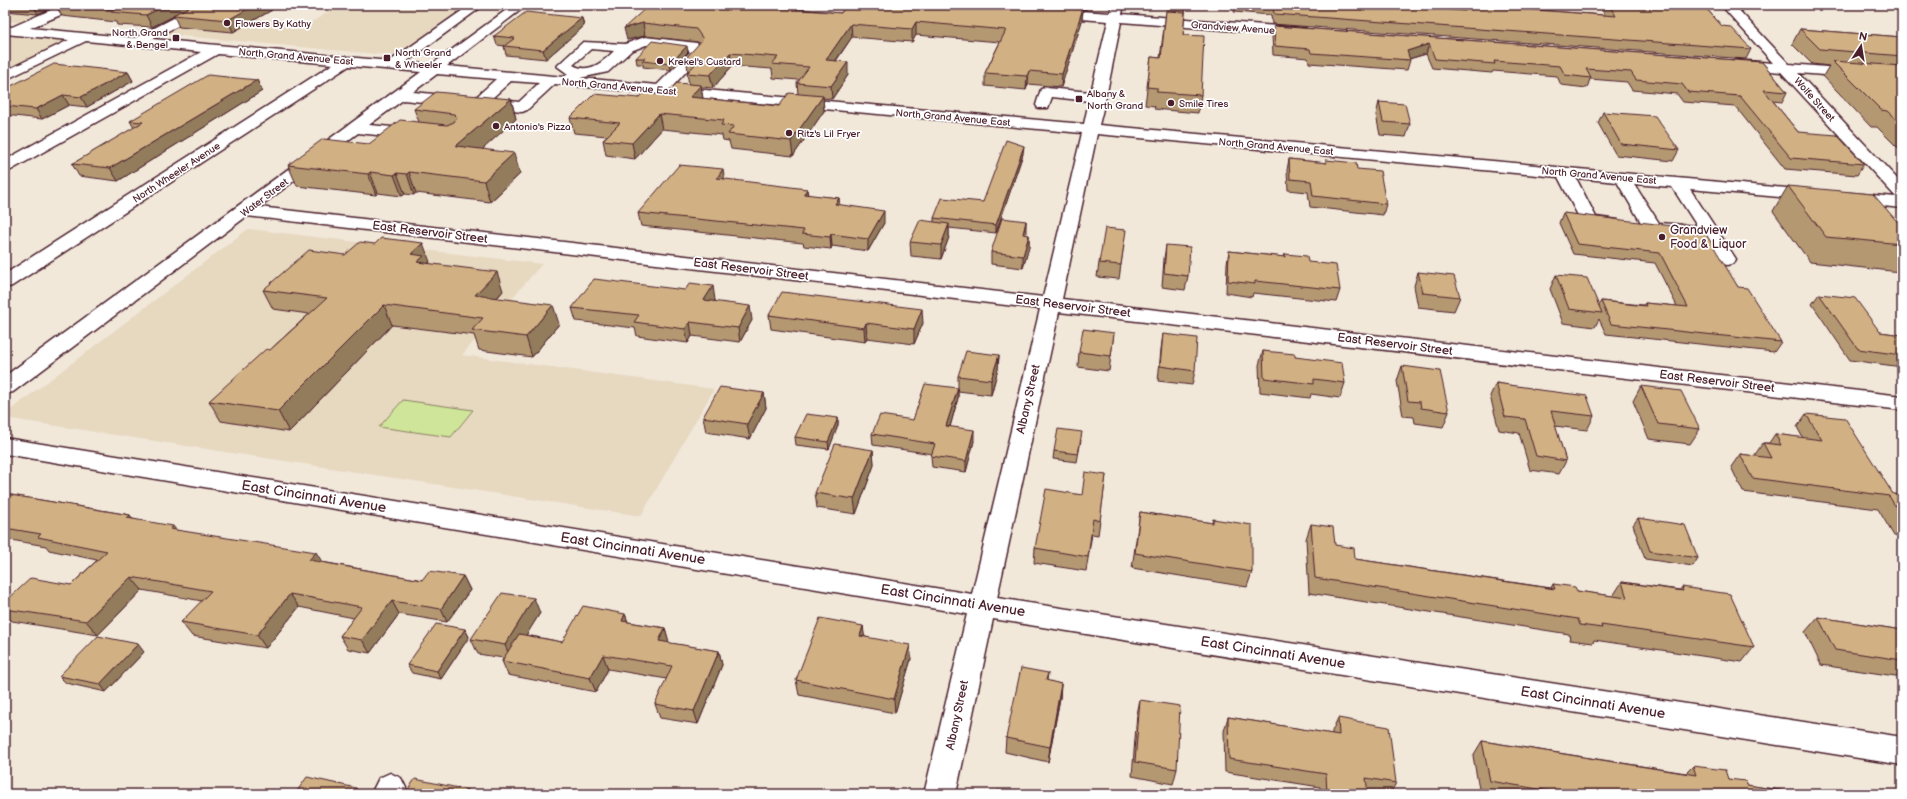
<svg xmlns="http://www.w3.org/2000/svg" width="1907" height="799" font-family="'Balsamiq Sans',sans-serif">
<rect width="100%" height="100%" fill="#f1e8da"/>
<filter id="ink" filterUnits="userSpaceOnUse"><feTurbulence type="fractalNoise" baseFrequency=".025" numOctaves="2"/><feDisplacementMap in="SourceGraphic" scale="8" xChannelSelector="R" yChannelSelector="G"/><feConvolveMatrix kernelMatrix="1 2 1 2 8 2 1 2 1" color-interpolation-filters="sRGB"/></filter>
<g filter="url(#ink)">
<g fill="#e7d8c0">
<path d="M 5,5 L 66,5 L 27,23 L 5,21 Z"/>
<path d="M 340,5 L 472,5 L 398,56 L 161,34 L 200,14 L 310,23 Z"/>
<path d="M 5,36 L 64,41 L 5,70 Z"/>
<path d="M 248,229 L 542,264 L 462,355 L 714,389 L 641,516 L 5,418 L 5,414 Z"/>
</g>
<path fill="#cee59a" stroke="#8c8262" d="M 403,400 L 473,410 L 451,437 L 379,427 Z"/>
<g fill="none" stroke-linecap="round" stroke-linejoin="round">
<g stroke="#4a1f2b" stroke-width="3">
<g id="minor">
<path d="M 62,5 L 79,5 L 77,8 L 30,28 L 135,38 L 199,5 L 215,5 L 213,8 L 152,39 L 390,61 L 470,5 L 484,5 L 406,62 L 431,65 L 513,5 L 527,5 L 447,66 L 564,77 L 568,74 L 557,66 L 583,42 L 625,44 L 645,37 L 697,43 L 704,52 L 672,87 L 1084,124 L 1089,101 L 1052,97 L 1048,108 L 1038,108 L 1036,105 L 1041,89 L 1046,88 L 1091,92 L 1108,21 L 1053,17 L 1047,13 L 1053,9 L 1110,13 L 1112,5 L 1124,5 L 1122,14 L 1302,28 L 1307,29 L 1309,32 L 1307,35 L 1302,36 L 1121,22 L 1106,97 L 1099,125 L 1819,191 L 1822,195 L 1819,199 L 1813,200 L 1690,189 L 1736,259 L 1734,263 L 1727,265 L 1720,263 L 1704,238 L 1646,231 L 1617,182 L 1576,178 L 1596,217 L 1618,220 L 1621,224 L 1618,228 L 1612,229 L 1583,225 L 1558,177 L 1097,134 L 1062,299 L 1902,396 L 1902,410 L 1059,312 L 997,598 L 1902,737 L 1902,765 L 993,619 L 956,794 L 924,794 L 967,614 L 5,454 L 5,438 L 972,594 L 1040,309 L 247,216 L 13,392 L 5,394 L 5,376 L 421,72 L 349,66 L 12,286 L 5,288 L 5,274 L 333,64 L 218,54 L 11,170 L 5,172 L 5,160 L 201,52 L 86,41 L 5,80 L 5,71 L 69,40 L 5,34 L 5,26 L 12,27 ZM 646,45 L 688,50 L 690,52 L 657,85 L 580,78 L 608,72 L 631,51 ZM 591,49 L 614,51 C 603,62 589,74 573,65 ZM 437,74 L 496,79 L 475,98 L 413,92 ZM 511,81 L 539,83 L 519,102 L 491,99 ZM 555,84 L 1082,133 L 1043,297 L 259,207 L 358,133 L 415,139 L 421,137 L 423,134 L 421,131 L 415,129 L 369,125 L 403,100 L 522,112 L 527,110 ZM 1634,184 L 1672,187 L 1697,226 L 1659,223 Z"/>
<path d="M 1721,5 L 1734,5 L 1789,64 L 1902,73 L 1902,81 L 1798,73 L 1902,184 L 1902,208 L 1843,202 L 1840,198 L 1843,194 L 1849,193 L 1896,197 L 1781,72 L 1730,67 L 1728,64 L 1730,61 L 1735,60 L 1773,63 Z"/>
<path d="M 390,773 L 401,778 L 406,788 L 403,794 L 371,794 L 379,778 Z"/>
</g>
</g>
<use href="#minor" fill="#fff" fill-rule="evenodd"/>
</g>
<g fill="#b49872" stroke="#4a1f2b" fill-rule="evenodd">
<path d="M 5,5 L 270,5 L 272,10 L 233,32 L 179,27 L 174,16 L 152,27 L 117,25 L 116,22 L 62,16 L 56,6 L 38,14 L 5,11 Z"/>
<path d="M 649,5 L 786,5 L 784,8 L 841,13 L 846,5 L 1087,5 L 1086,10 L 1083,10 L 1082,21 L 1061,87 L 1028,84 L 1026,90 L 985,86 L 985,73 L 1000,42 L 916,35 L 912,42 L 852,37 L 836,61 L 848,75 L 832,99 L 823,98 L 824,111 L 793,156 L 731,149 L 729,141 L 723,140 L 722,135 L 662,129 L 635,159 L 606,155 L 603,140 L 607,136 L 574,133 L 570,118 L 639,98 L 665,95 L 689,84 L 687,73 L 689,71 L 688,71 L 686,58 L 699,44 L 698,42 L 645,36 L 627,40 ZM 732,66 L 772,69 L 773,78 L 799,80 L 797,83 L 798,94 L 779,106 L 703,99 L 701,87 L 713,88 Z"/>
<path d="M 1167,5 L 1186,5 L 1183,35 L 1201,95 L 1198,113 L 1154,109 L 1155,106 L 1145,105 L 1151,57 L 1160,58 Z"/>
<path d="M 1235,5 L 1397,5 L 1398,6 L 1460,11 L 1462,5 L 1470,5 L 1605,15 L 1598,5 L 1703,5 L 1722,26 L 1751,49 L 1746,59 L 1272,24 L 1271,15 L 1234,12 Z"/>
<path d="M 582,18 L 584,26 L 546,59 L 506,55 L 504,46 L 505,46 L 497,45 L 494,36 Z"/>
<path d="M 1274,26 L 1762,62 L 1787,92 L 1782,102 L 1773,101 L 1798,132 L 1864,164 L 1857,175 L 1785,169 L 1735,106 L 1683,102 L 1677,94 L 1632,90 L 1627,82 L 1590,79 L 1587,88 L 1561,85 L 1557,76 L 1493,71 L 1492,73 L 1432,68 L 1426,54 L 1409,59 L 1410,60 L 1407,70 L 1309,63 L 1308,58 L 1273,55 L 1272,35 Z"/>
<path d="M 1800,29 L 1902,37 L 1902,152 L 1877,127 L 1871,127 L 1823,76 L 1829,66 L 1812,64 L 1792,44 Z"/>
<path d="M 688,52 L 671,70 L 643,67 L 643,64 L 637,64 L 636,58 Z"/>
<path d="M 128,72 L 133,81 L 87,107 L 69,105 L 42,119 L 5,115 L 5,89 Z"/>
<path d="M 257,80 L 262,91 L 118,181 L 79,176 L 72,164 L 134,128 L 130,121 Z"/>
<path d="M 511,99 L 516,119 L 482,149 L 520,174 L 490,202 L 416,193 L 414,195 L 405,194 L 402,196 L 378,193 L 376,195 L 297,186 L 288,165 L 369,144 L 419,122 L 414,109 Z"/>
<path d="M 1379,102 L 1410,124 L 1406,137 L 1380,135 L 1376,115 Z"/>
<path d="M 1603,112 L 1679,150 L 1673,161 L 1616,155 L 1598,123 Z"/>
<path d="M 1023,154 L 996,233 L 949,228 L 949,237 L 941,259 L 911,256 L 910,242 L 934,222 L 934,218 L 983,202 Z"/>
<path d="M 1289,159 L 1326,163 L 1326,160 L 1357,169 L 1386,204 L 1383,215 L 1310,207 L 1308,192 L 1288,190 L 1287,170 Z"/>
<path d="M 1788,186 L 1902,227 L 1902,269 L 1900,272 L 1810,262 L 1773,211 Z"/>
<path d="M 807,189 L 808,195 L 839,198 L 839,205 L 884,223 L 868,251 L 832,246 L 831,249 L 804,246 L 803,243 L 641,226 L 638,213 Z"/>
<path d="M 1563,213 L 1693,233 L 1738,287 L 1781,342 L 1774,352 L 1606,334 L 1599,319 L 1595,327 L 1563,323 L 1550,289 L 1556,275 L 1599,305 L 1601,301 L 1643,305 L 1645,303 L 1677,306 L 1655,263 L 1573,254 L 1559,223 Z"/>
<path d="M 1026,221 L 1025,235 L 1029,235 L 1029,247 L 1023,268 L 991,264 L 991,252 Z"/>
<path d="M 1124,243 L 1119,279 L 1097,277 L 1099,263 Z"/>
<path d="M 1166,245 L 1188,276 L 1185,290 L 1162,287 L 1164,259 Z"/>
<path d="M 1229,251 L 1284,257 L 1285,254 L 1308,262 L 1340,290 L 1336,302 L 1253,293 L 1252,297 L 1226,293 L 1227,263 Z"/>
<path d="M 345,255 L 430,262 L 428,263 L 503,291 L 497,298 L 559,324 L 532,357 L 479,350 L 474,335 L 392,325 L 289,432 L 221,421 L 209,401 L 270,350 L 309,314 L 273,309 L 263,290 Z"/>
<path d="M 1418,272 L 1460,297 L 1454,311 L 1418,307 L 1414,286 Z"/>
<path d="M 1819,294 L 1880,332 L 1902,335 L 1902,367 L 1850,360 L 1812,304 Z"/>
<path d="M 715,300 L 715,301 L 752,320 L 740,342 L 692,336 L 688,343 L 637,336 L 635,328 L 576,321 L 572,308 Z"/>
<path d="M 769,315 L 923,323 L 914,344 L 867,338 L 865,342 L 771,329 Z"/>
<path d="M 1114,333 L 1109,371 L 1078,367 L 1079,352 Z"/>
<path d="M 1163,334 L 1195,371 L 1192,385 L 1158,381 L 1161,349 Z"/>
<path d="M 1263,351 L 1295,357 L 1345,383 L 1340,398 L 1311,394 L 1310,398 L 1260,392 L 1259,365 Z"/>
<path d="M 999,355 L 998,369 L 991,395 L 958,391 L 958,376 Z"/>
<path d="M 1402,366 L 1449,412 L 1443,427 L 1415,423 L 1414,417 L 1403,416 L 1397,381 Z"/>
<path d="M 1496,383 L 1532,389 L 1594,416 L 1587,430 L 1555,426 L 1566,461 L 1559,474 L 1530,470 L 1519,433 L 1499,430 L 1490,396 Z"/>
<path d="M 1641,386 L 1700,429 L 1690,444 L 1649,439 L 1633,401 Z"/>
<path d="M 958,388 L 958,398 L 950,427 L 974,441 L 966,472 L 932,467 L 931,456 L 932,454 L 873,445 L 872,434 L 913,420 Z"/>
<path d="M 764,393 L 766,408 L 750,439 L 706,432 L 703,417 Z"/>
<path d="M 1806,414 L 1893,494 L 1902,495 L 1902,537 L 1894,536 L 1878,509 L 1743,492 L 1731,467 L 1740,454 L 1754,456 L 1763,443 L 1769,443 L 1775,434 L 1803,438 L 1797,427 Z"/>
<path d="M 838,418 L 838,425 L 829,449 L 796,445 L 795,437 Z"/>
<path d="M 1081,440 L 1077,462 L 1053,459 L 1054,451 Z"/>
<path d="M 873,450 L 874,465 L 856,514 L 817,508 L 815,493 Z"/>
<path d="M 1106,475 L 1098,535 L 1092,534 L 1086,571 L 1034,563 L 1035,548 L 1082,495 Z"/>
<path d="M 5,494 L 130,515 L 132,519 L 176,530 L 322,562 L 422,580 L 463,576 L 470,590 L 447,622 L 399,614 L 370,653 L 348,649 L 340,636 L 354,618 L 299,607 L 266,648 L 192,636 L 181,622 L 202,601 L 142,590 L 98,635 L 12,621 L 5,614 L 5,602 L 71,585 L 97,560 L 49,550 L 46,546 L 5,539 Z"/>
<path d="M 1140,512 L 1212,523 L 1213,519 L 1252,572 L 1247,587 L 1132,568 Z"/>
<path d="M 1638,518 L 1698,558 L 1693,566 L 1645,559 L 1633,525 Z"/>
<path d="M 1311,524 L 1335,545 L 1355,559 L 1551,588 L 1553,584 L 1577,591 L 1613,596 L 1622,582 L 1680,590 L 1682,587 L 1754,647 L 1742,662 L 1594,640 L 1593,643 L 1570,640 L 1569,634 L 1309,593 L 1306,539 Z"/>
<path d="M 540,613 L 526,635 L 562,642 L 625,614 L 628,622 L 665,628 L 669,643 L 719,651 L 722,665 L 698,724 L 660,718 L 655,704 L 667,679 L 608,669 L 596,692 L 508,675 L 502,661 L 503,658 L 478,654 L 471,639 Z"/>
<path d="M 1818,617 L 1902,630 L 1902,677 L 1821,665 L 1805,632 Z"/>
<path d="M 863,626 L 864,636 L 911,659 L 895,713 L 799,695 L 796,680 Z"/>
<path d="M 465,629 L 469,637 L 441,679 L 412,673 L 407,665 Z"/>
<path d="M 144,652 L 106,692 L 66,683 L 59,676 Z"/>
<path d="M 1048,673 L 1047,681 L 1061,684 L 1060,698 L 1048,762 L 1005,752 L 1006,738 Z"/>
<path d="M 1140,700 L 1177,769 L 1173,784 L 1132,776 L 1137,714 Z"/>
<path d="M 1228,717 L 1332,734 L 1332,731 L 1338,718 L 1396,783 L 1390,794 L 1377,794 L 1368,792 L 1368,794 L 1320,794 L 1320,787 L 1225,772 L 1224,731 Z"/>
<path d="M 1482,741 L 1686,773 L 1693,766 L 1728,779 L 1747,785 L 1805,794 L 1480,794 L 1473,756 Z"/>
</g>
<g fill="#927c5c" stroke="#4a1f2b">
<path d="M 33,5 L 55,5 L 56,6 L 38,14 Z"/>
<path d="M 167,5 L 196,5 L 173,15 L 174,16 L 152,27 L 146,15 Z"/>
<path d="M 254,5 L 270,5 L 272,10 L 233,32 L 228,20 Z"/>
<path d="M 774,5 L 786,5 L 774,19 L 772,7 Z"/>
<path d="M 1083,8 L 1082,21 L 1061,87 L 1062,74 Z"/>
<path d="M 582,18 L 584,26 L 546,59 L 543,50 Z"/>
<path d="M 916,22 L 916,35 L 912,42 L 912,29 Z"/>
<path d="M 643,23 L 645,36 L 627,40 L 624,28 Z"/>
<path d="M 851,24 L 852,37 L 827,73 L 826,60 Z"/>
<path d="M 1429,44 L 1426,54 L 1405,60 L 1407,51 Z"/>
<path d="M 687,46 L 688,52 L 671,70 L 670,64 Z"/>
<path d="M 730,53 L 732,66 L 713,88 L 710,75 Z"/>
<path d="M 848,62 L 848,75 L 832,99 L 831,86 Z"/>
<path d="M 1029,71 L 1028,84 L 1026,90 L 1027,76 Z"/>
<path d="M 128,72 L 133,81 L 87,107 L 81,97 Z"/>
<path d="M 257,80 L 262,91 L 118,181 L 110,168 Z"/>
<path d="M 701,85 L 703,99 L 690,97 Z"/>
<path d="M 63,95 L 69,105 L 42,119 L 36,109 Z"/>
<path d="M 823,96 L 824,111 L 793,156 L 791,141 Z"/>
<path d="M 511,99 L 516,119 L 463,167 L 456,146 Z"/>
<path d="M 659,114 L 662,129 L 635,159 L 632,143 Z"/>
<path d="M 1024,146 L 1023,154 L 996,233 L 996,225 Z"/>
<path d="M 514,153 L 520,174 L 490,202 L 484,181 Z"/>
<path d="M 723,169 L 725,182 L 717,178 Z"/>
<path d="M 370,172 L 378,193 L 376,195 L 368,174 Z"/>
<path d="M 409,172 L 416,193 L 414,195 L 407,174 Z"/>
<path d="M 397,173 L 405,194 L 402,196 L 394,175 Z"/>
<path d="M 807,189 L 808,201 L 804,194 Z"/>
<path d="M 839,198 L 840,211 L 835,204 Z"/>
<path d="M 884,211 L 884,223 L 868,251 L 868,239 Z"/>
<path d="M 1026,221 L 1026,233 L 1022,246 L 1023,234 Z"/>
<path d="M 949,224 L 949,237 L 941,259 L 941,245 Z"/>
<path d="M 831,234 L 832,246 L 831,249 L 830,237 Z"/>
<path d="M 1029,235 L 1029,247 L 1023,268 L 1023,256 Z"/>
<path d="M 423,243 L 430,262 L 427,264 L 425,281 L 411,254 Z"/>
<path d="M 497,272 L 503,291 L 482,314 L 475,295 Z"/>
<path d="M 713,286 L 715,300 L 707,314 L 704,300 Z"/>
<path d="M 384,305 L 392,325 L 289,432 L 278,411 Z"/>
<path d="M 553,305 L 559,324 L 532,357 L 526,337 Z"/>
<path d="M 750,306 L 752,320 L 740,342 L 738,328 Z"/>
<path d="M 922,309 L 923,323 L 914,344 L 914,329 Z"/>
<path d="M 690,322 L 692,336 L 688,343 L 685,329 Z"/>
<path d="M 866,323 L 867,338 L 865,342 L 864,328 Z"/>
<path d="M 999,355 L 998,369 L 991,395 L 991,380 Z"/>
<path d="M 958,388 L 958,398 L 947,437 L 946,426 Z"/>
<path d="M 764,393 L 766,408 L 750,439 L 747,424 Z"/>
<path d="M 838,418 L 838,425 L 829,449 L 828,442 Z"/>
<path d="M 974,430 L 974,441 L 966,472 L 966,461 Z"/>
<path d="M 873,450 L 874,465 L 856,514 L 854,499 Z"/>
<path d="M 130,515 L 140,529 L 127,518 Z"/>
<path d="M 173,526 L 183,539 L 170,529 Z"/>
<path d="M 316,552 L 324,565 L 309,560 Z"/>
<path d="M 463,576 L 470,590 L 447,622 L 441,609 Z"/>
<path d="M 131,577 L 142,590 L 98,635 L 86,621 Z"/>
<path d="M 290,594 L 299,607 L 266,648 L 257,635 Z"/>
<path d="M 534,598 L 540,613 L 511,660 L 505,645 Z"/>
<path d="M 392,601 L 399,614 L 370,653 L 362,640 Z"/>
<path d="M 625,614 L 630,628 L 622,621 Z"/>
<path d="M 863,626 L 865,641 L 860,636 Z"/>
<path d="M 665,628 L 669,642 L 663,655 L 659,641 Z"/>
<path d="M 465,629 L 469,637 L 441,679 L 437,671 Z"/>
<path d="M 138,644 L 144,652 L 106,692 L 100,684 Z"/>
<path d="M 910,645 L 911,659 L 895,713 L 894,699 Z"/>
<path d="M 719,651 L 722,665 L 698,724 L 694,711 Z"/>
<path d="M 603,655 L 608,669 L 596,692 L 590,678 Z"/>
<path d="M 1061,684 L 1060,698 L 1048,762 L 1050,747 Z"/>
<path d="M 356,788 L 360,794 L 352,794 Z"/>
<path d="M 468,790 L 470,794 L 465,794 Z"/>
</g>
<g fill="#d1b184" stroke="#4a1f2b">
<path d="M 63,5 L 167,5 L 146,15 L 111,12 L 115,10 Z"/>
<path d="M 193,5 L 255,5 L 228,20 L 173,15 Z"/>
<path d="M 649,5 L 774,5 L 772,7 L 841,13 L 846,5 L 1040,5 L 1083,8 L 1062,74 L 1029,71 L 1027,76 L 985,73 L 1006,30 L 916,22 L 912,29 L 851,24 L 826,60 L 848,62 L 831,86 L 797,83 L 809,67 L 772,64 L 778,57 L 730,53 L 710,75 L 687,73 L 700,59 L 686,58 L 703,39 L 696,29 L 643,23 L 624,28 Z"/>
<path d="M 1173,5 L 1186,5 L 1186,6 Z"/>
<path d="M 1273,5 L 1397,5 L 1398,6 L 1465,11 L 1462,5 L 1470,5 L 1616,16 L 1609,5 L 1703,5 L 1722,26 L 1731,27 L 1751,49 L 1274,14 Z"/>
<path d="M 1166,11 L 1185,12 L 1183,35 L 1204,36 L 1201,95 L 1157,92 L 1157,88 L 1147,87 L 1151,57 L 1161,58 Z"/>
<path d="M 526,12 L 582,18 L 543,50 L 504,46 L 515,38 L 494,36 Z"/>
<path d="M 1274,26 L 1762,62 L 1787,92 L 1764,90 L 1798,132 L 1837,135 L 1864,164 L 1791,158 L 1740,96 L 1688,92 L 1682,84 L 1636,80 L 1631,72 L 1586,69 L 1591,78 L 1565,75 L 1560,66 L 1494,61 L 1495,64 L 1435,59 L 1429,44 L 1407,51 L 1410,60 L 1311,53 L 1310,49 L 1275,46 Z"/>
<path d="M 1800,29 L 1902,37 L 1902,56 L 1820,49 Z"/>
<path d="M 652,41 L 687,46 L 670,64 L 642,61 L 645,58 L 636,58 Z"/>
<path d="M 1832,61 L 1902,66 L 1902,125 L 1887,111 L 1881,110 Z"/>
<path d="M 54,64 L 128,72 L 81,97 L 63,95 L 36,109 L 5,106 L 5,89 Z"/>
<path d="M 208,75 L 257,80 L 110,168 L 72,164 L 143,122 L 130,121 Z"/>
<path d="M 677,83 L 701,85 L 690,97 L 779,106 L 789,93 L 823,96 L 791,141 L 728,134 L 734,126 L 721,125 L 724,120 L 659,114 L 632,143 L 603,140 L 620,123 L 570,118 L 594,94 L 639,98 L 644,93 L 665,95 Z"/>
<path d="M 436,92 L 511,99 L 456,146 L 514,153 L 484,181 L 409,172 L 407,174 L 397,173 L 394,175 L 370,172 L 368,174 L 288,165 L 323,139 L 369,144 L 400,120 L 447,125 L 454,122 L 457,117 L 454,114 L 414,109 Z"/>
<path d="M 1379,102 L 1405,104 L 1410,124 L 1383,122 Z"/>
<path d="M 1603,112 L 1655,116 L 1679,150 L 1621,144 Z"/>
<path d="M 1006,140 L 1024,146 L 996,225 L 934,218 L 942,198 L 983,202 Z"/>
<path d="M 1289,159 L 1327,163 L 1326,160 L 1356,163 L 1357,169 L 1380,171 L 1386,204 L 1313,196 L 1311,181 L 1290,179 Z"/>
<path d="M 679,165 L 723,169 L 717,178 L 807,189 L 804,194 L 839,198 L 835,204 L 884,211 L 868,239 L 831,234 L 830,237 L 802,234 L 804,230 L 638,213 Z"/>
<path d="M 1788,186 L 1873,194 L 1902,227 L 1902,244 L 1826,237 Z"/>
<path d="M 1563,213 L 1690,228 L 1693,233 L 1706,234 L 1738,287 L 1747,288 L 1781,342 L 1611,324 L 1601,301 L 1646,306 L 1645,303 L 1688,307 L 1660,253 L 1577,244 Z"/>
<path d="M 1002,218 L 1026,221 L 1023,234 L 1029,235 L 1023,256 L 991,252 Z"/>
<path d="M 920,220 L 949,224 L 941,245 L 910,242 Z"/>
<path d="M 1105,228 L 1126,230 L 1121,265 L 1099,263 Z"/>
<path d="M 381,238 L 423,243 L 411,254 L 424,256 L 417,262 L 497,272 L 475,295 L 553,305 L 526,337 L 472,330 L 483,318 L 384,305 L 278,411 L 209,401 L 266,349 L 270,350 L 327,298 L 263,290 L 309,250 L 345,255 L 360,242 L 375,244 Z"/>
<path d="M 1166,245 L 1190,247 L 1188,276 L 1164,273 Z"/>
<path d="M 1229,251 L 1285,257 L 1285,254 L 1307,256 L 1308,262 L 1336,265 L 1340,290 L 1255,281 L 1255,284 L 1228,281 Z"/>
<path d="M 1418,272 L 1454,276 L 1460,297 L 1423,293 Z"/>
<path d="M 1556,275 L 1587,278 L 1602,313 L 1569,309 Z"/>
<path d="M 594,279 L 685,290 L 690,283 L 713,286 L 704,300 L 750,306 L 738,328 L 690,322 L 685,329 L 634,322 L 639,315 L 572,308 Z"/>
<path d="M 782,292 L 922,309 L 914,329 L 866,323 L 864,328 L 769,315 Z"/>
<path d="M 1819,294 L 1855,298 L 1880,332 L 1902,335 L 1902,355 L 1858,349 Z"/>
<path d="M 1083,329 L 1114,333 L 1111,356 L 1079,352 Z"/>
<path d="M 1163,334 L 1197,338 L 1195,371 L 1160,366 Z"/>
<path d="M 966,351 L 999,355 L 991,380 L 958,376 Z"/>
<path d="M 1263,351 L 1295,354 L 1295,357 L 1342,363 L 1345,383 L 1314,379 L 1314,384 L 1264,378 Z"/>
<path d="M 1402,366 L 1440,371 L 1449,412 L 1421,408 L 1420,402 L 1408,401 Z"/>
<path d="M 1496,383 L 1531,388 L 1532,389 L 1587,396 L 1594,416 L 1551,411 L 1566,461 L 1536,456 L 1525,419 L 1505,417 Z"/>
<path d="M 925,384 L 958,388 L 946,426 L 974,430 L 966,461 L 931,456 L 935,444 L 872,434 L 880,415 L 913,420 Z"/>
<path d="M 1641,386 L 1681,391 L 1700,429 L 1658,424 Z"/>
<path d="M 720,387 L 764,393 L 747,424 L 703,417 Z"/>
<path d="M 806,414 L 838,418 L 828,442 L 795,437 Z"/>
<path d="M 1806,414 L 1845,418 L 1893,494 L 1902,495 L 1902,517 L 1889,496 L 1752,478 L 1740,454 L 1771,458 L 1763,443 L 1781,445 L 1775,434 L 1822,440 Z"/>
<path d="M 1058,429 L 1082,432 L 1078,454 L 1054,451 Z"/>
<path d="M 835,444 L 873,450 L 854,499 L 815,493 Z"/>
<path d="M 1085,472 L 1106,475 L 1100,521 L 1093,519 L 1088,557 L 1035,548 L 1046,489 L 1082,495 Z"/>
<path d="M 5,494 L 130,515 L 127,518 L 173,526 L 170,529 L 316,552 L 309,560 L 422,580 L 429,571 L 463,576 L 441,609 L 392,601 L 362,640 L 340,636 L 362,607 L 290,594 L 257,635 L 181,622 L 211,591 L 131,577 L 86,621 L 5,609 L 5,602 L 31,578 L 71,585 L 107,551 L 38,537 L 41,534 L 5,528 Z"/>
<path d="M 1140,512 L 1213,523 L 1213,519 L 1252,525 L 1252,572 L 1135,553 Z"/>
<path d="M 1638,518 L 1685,525 L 1698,558 L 1650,551 Z"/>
<path d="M 1311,524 L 1333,527 L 1335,545 L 1354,548 L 1355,559 L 1555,589 L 1553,584 L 1575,587 L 1577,591 L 1627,598 L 1622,582 L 1683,591 L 1682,587 L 1730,594 L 1754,647 L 1601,625 L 1602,628 L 1580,625 L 1578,619 L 1315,578 Z"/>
<path d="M 502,593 L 534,598 L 505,645 L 471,639 Z"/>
<path d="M 583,606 L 625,614 L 622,621 L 665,628 L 659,641 L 719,651 L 694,711 L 655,704 L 672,666 L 603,655 L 590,678 L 502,661 L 519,634 L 562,642 Z"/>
<path d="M 1818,617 L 1902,630 L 1902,660 L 1835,650 Z"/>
<path d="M 820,618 L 863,626 L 860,636 L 910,645 L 894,699 L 796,680 Z"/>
<path d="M 436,624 L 465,629 L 437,671 L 407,665 Z"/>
<path d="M 98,636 L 138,644 L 100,684 L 59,676 Z"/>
<path d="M 1021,668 L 1048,673 L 1046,680 L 1061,684 L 1050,747 L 1006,738 Z"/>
<path d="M 1140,700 L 1180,706 L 1177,769 L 1135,762 Z"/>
<path d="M 1228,717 L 1339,735 L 1338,718 L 1389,727 L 1396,783 L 1366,778 L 1368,794 L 1327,794 L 1326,774 L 1229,759 Z"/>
<path d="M 1482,741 L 1696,775 L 1693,766 L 1725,770 L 1728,779 L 1745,781 L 1747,785 L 1805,794 L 1562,794 L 1562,793 L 1490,781 Z"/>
<path d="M 307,777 L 356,788 L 352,794 L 295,794 Z"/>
<path d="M 415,779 L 468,790 L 465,794 L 405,794 Z"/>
<path d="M 998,790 L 1019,794 L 997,794 Z"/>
</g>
</g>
<g fill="#4a1f2b" stroke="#fff" stroke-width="1.5">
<circle cx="227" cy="23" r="4"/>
<rect x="172" y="34" width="8" height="8" rx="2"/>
<rect x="383" y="54" width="8" height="8" rx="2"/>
<circle cx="660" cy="61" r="4"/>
<rect x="1075" y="95" width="8" height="8" rx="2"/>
<circle cx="1171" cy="103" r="4"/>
<circle cx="496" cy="126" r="4"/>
<circle cx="789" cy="133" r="4"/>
<circle cx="1662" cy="237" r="4"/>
</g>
<g text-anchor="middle" stroke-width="3.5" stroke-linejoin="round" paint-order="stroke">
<g font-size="10" fill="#4a1f2b" stroke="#fff" text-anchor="start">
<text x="235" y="27">Flowers By Kathy</text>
<text x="168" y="36" text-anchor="end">North Grand<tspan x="168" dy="12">&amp; Bengel</tspan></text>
<text x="395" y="56">North Grand<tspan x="395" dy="12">&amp; Wheeler</tspan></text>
<text x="668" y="65">Krekel's Custard</text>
<text x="1087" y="97">Albany &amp;<tspan x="1087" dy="12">North Grand</tspan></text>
<text x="1179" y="107">Smile Tires</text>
<text x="504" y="130">Antonio's Pizza</text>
<text x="797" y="137">Ritz's Lil Fryer</text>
</g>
<g font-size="10" fill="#4a1f2b" stroke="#fff">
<text transform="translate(1233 27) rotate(4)" y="4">Grandview Avenue</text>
<text transform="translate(296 56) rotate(5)" y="4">North Grand Avenue East</text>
<text transform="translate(619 86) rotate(5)" y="4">North Grand Avenue East</text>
<text transform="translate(1815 99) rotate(48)" y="4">Wolfe Street</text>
<text transform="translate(953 117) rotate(5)" y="4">North Grand Avenue East</text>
<text transform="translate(1276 146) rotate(5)" y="4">North Grand Avenue East</text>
<text transform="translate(176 172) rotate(-33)" y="4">North Wheeler Avenue</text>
<text transform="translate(1599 175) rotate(5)" y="4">North Grand Avenue East</text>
<text transform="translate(264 197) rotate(-37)" y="4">Water Street</text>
</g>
<g font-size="12" fill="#4a1f2b" stroke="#fff" text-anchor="start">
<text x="1670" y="234">Grandview<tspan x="1670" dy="14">Food &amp; Liquor</tspan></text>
</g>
<g font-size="12" fill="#4a1f2b" stroke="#fff">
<text transform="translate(430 232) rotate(7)" y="4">East Reservoir Street</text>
<text transform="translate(751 269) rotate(7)" y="4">East Reservoir Street</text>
<text transform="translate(1073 306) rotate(7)" y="4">East Reservoir Street</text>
<text transform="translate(1395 344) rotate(7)" y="4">East Reservoir Street</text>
<text transform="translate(1717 381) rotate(7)" y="4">East Reservoir Street</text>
<text transform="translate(1028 399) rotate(-77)" y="4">Albany Street</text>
<text transform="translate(957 715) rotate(-78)" y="4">Albany Street</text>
</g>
<g font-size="14" fill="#4a1f2b" stroke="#fff">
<text transform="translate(314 496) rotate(9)" y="5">East Cincinnati Avenue</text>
<text transform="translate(633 548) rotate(9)" y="5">East Cincinnati Avenue</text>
<text transform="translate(953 600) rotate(9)" y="5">East Cincinnati Avenue</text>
<text transform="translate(1273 652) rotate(9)" y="5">East Cincinnati Avenue</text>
<text transform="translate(1593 702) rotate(9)" y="5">East Cincinnati Avenue</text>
</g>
</g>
<rect width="1907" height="799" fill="none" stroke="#fff" stroke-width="20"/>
<rect x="10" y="10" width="1887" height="779" fill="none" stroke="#4a1f2b" stroke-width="1.5" filter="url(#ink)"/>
<g transform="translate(1861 46) rotate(12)" stroke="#ffffff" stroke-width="3" paint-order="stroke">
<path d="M0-3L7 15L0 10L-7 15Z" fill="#4a1f2b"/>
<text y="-6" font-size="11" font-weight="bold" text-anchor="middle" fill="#4a1f2b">N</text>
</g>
</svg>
